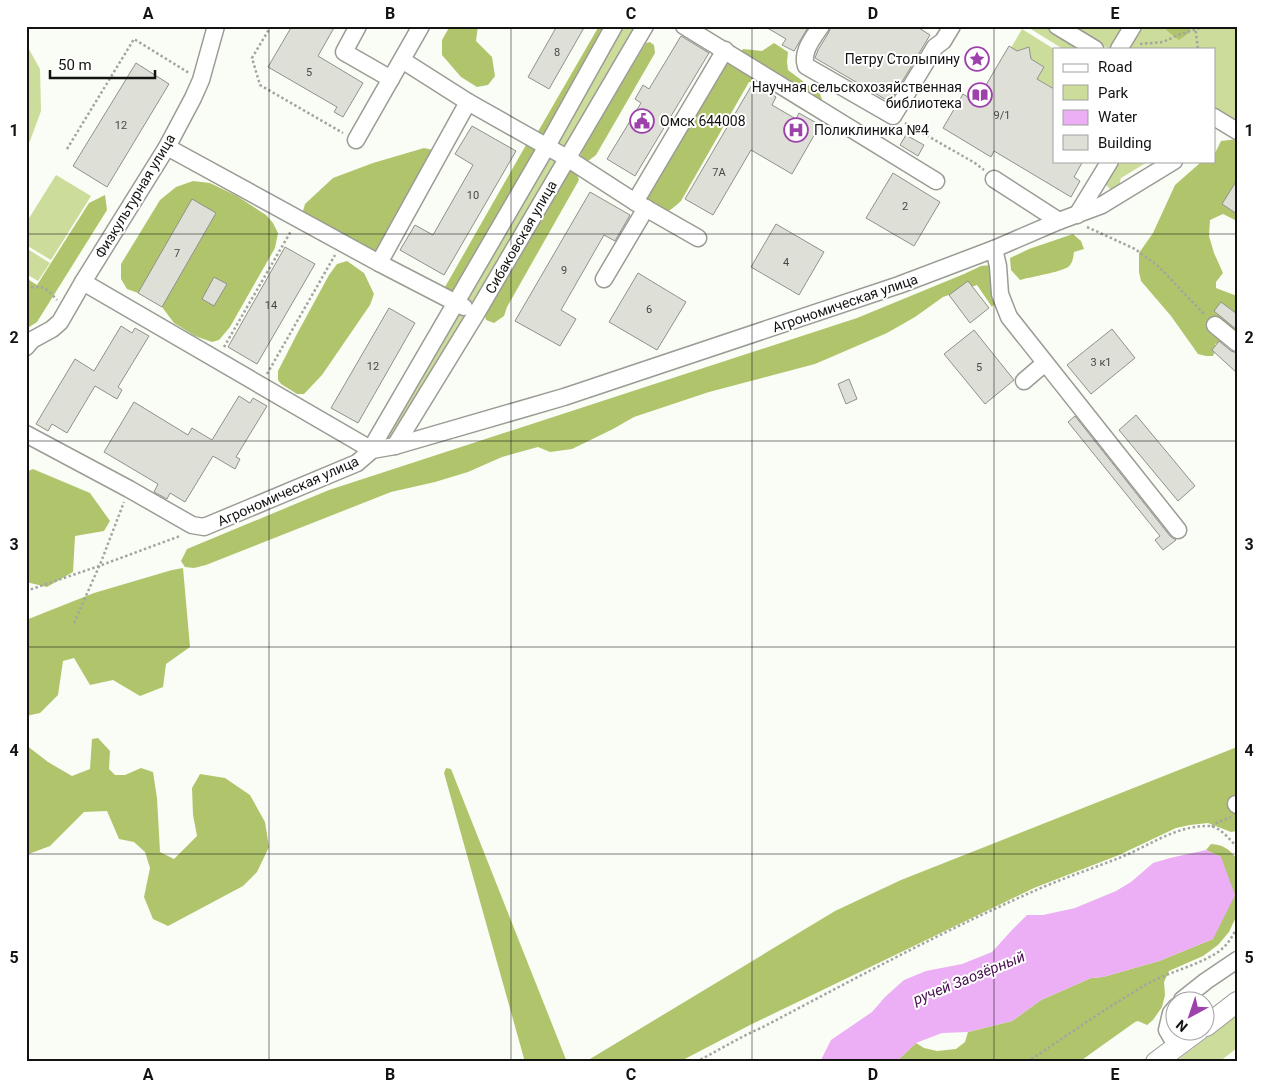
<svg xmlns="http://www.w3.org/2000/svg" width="1263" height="1088" font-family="Roboto,sans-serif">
<rect width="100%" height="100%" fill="#fafdf5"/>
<g fill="#ccdc9b">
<path d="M 621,26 L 639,26 L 566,148 L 555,144 Z"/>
<path d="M 1026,26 L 1046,26 L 1084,49 L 1063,49 Z"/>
<path d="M 1070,26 L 1130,26 L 1116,49 C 1102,49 1082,34 1070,26 Z"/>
<path d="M 1138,26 L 1237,26 L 1237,123 L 1214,110 L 1214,49 L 1125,49 Z"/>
<path d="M 1022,29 L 1054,49 L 1054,89 L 1037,79 L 1044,67 L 1031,59 L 1029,47 L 1017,51 L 1011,48 Z"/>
<path d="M 26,44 L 40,69 L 41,111 L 30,141 L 26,144 Z"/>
<path d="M 549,156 L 556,159 L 556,165 L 477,299 C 473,302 470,302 466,299 Z"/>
<path d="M 1115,161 L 1149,161 L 1121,178 L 1119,186 L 1113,190 C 1108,188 1106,186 1105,181 Z"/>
<path d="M 56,175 L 91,196 L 51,260 L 26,245 L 26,223 Z"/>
<path d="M 26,248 L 50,263 L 38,281 L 26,274 Z"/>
<path d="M 457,312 L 463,312 L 467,317 L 390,442 L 383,439 Z"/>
<path d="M 1237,1015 L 1237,1048 L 1219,1062 L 1178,1062 L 1180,1058 Z"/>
</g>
<g fill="#b0c56b">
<path d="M 450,26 L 478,26 L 476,41 L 492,57 L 495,76 L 488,85 L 477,87 L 461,77 L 442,55 L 442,40 Z"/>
<path d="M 599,26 L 611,26 L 545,138 L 536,135 Z"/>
<path d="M 1169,26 L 1192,26 L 1189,33 L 1179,40 L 1166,30 Z"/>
<path d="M 650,42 L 654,45 L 655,53 L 596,155 L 588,161 L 580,156 L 586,142 L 646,43 Z"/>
<path d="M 774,43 L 788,52 L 787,62 L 788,70 L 820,94 L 823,102 L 816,113 L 764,82 L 749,82 L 681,201 C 672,209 659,221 646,217 L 646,188 L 707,71 L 733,61 L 743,49 L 762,51 Z"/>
<path d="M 1237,139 L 1237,221 L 1223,214 L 1210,220 L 1209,236 L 1214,253 L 1223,273 L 1216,282 L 1216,288 L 1237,296 L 1237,334 L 1223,335 L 1223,342 L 1215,344 L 1216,349 L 1213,356 L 1206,356 L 1198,354 L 1171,316 L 1141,281 L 1139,272 L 1139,253 L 1153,233 L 1175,185 L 1200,163 L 1203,161 L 1214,161 L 1214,155 L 1221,141 Z"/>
<path d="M 534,142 L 540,147 L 457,290 L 449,292 L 445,287 L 526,145 Z"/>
<path d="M 424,148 L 433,150 L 378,251 L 372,253 L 311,220 L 303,211 L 305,204 L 333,178 L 373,163 Z"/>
<path d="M 570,168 L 576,171 L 579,180 L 507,307 L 504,316 L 494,323 L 486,320 L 484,311 Z"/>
<path d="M 193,181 L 210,183 L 237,196 L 266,215 L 273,223 L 278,233 L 275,248 L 230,327 L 219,340 L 212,342 L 195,336 L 174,323 L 162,307 L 192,200 L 138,293 L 127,289 L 121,279 L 121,264 L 160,200 L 176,187 Z"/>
<path d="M 105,195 L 107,210 L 37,322 L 26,329 L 26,278 L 37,285 L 89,203 Z"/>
<path d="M 1073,234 L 1081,241 L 1084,249 L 1074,252 C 1073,258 1073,263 1068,267 C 1061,272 1030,277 1020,280 L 1011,270 L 1010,258 L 1029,249 Z"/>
<path d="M 347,261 L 364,273 L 374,294 L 370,305 L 322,375 L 304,394 L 297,394 L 281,384 L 278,380 L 278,371 L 298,332 L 329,275 L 337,264 Z"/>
<path d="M 990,265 L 995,303 L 992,307 L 977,285 L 943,297 L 915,317 L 887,333 L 815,364 L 709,392 L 634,417 L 613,429 L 572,449 L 550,452 L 538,447 L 502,457 L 468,472 L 435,482 L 391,492 L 206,565 L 194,568 L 185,567 L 181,561 L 187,549 L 329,490 L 857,318 L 964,274 L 981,266 Z"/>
<path d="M 33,469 L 90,493 L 110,521 L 104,531 L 75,536 L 73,572 L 47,587 L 26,582 L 26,472 Z"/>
<path d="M 183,568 L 190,647 L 166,664 L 163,687 L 140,696 L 113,680 L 90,685 L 74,658 L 63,661 L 58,695 L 40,713 L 26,716 L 26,620 L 94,593 L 172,570 Z"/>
<path d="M 98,738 L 110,751 L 109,769 L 115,775 L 125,775 L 141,768 L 153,772 L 157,798 L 160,852 L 174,859 L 197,836 L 193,815 L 192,788 L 200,774 L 225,778 L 250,795 L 265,822 L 269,847 L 257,872 L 243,886 L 168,926 L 153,919 L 144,897 L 150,868 L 145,852 L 134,842 L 119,839 L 107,811 L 84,812 L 50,846 L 26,855 L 26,745 L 48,762 L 72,776 L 90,769 L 92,739 Z"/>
<path d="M 1237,747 L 1237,831 L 1231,832 L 1208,823 L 1190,825 L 1176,828 L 1119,855 L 1034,888 L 750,1025 L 679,1062 L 585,1062 L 835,911 L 901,880 Z"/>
<path d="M 446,768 L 451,769 L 567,1062 L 525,1062 L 444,773 Z"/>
<path d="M 1211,844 C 1224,845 1229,849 1237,859 L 1237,915 L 1229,932 L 1218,945 L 1203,956 L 1169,971 L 1164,982 L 1165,995 L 1162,1007 L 1153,1020 L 1147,1025 L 1138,1021 L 1135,1022 L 1079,1062 L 896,1062 L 916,1043 L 924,1048 L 937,1051 L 956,1049 L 965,1042 L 968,1032 L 1012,1021 L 1041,1000 L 1091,978 L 1103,977 L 1159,961 L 1213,939 L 1221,857 L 1206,850 Z"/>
</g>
<path fill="#ecaef5" d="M 1206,850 L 1221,857 L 1235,895 L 1213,939 L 1159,961 L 1103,977 L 1091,978 L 1041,1000 L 1012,1021 L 968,1032 L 942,1033 L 916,1043 L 896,1062 L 820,1062 L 831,1040 L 872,1012 L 885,997 L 904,980 L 926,971 L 962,964 L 992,952 L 1012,930 L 1027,915 L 1043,915 L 1075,908 L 1116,891 L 1131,882 L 1153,863 L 1170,858 Z"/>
<g fill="#dee0d8" stroke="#8f918a">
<path d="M 292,26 L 335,26 L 318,56 L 363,83 L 343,117 L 334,112 L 337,107 L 268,67 Z"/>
<path d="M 557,26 L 585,26 L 549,89 L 528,77 Z"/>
<path d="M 764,26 L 803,26 L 807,29 L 794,51 L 782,45 L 786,39 Z"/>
<path d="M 831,26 L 916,26 L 930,35 L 890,102 L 815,58 L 818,50 L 829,32 Z"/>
<path d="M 681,36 L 709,53 L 635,176 L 607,159 L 641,103 L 635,99 L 643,85 L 649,89 Z"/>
<path d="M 1009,46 L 1017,51 L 1029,47 L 1031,59 L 1044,67 L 1037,79 L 1054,89 L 1054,161 L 1083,161 L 1074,177 L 1080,181 L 1071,197 L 994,151 L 991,157 L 943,128 L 963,94 L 976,102 Z"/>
<path d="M 136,63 L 169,84 L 107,187 L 73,166 Z"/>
<path d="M 753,83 L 776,97 L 772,105 L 796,119 L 799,113 L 820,125 L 792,174 L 751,150 L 713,215 L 685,199 Z"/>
<path d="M 472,126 L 516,151 L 444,275 L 400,250 L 415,225 L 433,235 L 473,165 L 455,154 Z"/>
<path d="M 906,135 L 924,145 L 918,156 L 900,145 Z"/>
<path d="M 893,173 L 940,202 L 914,246 L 866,218 Z"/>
<path d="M 1237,180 L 1237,214 L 1222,204 Z"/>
<path d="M 590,192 L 630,215 L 615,241 L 604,235 L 561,310 L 576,319 L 560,346 L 515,321 Z"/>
<path d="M 192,199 L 216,213 L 162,307 L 138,293 Z"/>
<path d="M 776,224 L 824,252 L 799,295 L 751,267 Z"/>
<path d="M 285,247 L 315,264 L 257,364 L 228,347 Z"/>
<path d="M 638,273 L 686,302 L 657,350 L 609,322 Z"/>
<path d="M 214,277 L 227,284 L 214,306 L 202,299 Z"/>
<path d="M 968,281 L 989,308 L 970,323 L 949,295 Z"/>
<path d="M 1221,302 L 1237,314 L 1237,330 L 1214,311 Z"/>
<path d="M 389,308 L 415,323 L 358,423 L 331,408 Z"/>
<path d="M 121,326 L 132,333 L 135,328 L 149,336 L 118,387 L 122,390 L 117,399 L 95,386 L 67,433 L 52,424 L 48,431 L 36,424 L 75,359 L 94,371 Z"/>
<path d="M 1112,329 L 1135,358 L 1091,394 L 1067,365 Z"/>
<path d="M 974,330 L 1014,380 L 985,404 L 944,354 Z"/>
<path d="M 1219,341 L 1231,351 L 1237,353 L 1237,373 L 1212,350 Z"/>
<path d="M 849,379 L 857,399 L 846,404 L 838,384 Z"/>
<path d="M 239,396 L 250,403 L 253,398 L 267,406 L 236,457 L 240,459 L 235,469 L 213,456 L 185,502 L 170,493 L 167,499 L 154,492 L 158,484 L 104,452 L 134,402 L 188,435 L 192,428 L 212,440 Z"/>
<path d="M 1136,415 L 1195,486 L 1178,501 L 1119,430 Z"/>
<path d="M 1075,416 L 1170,536 L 1176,540 L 1163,550 L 1155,540 L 1160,536 L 1068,422 Z"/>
</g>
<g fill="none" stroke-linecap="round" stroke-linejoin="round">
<g stroke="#9a9c95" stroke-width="19">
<g id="minor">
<path d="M 358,26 L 344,52 L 391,79"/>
<path d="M 684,26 L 936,181"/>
<path d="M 821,26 C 813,38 801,52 806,66 L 893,116 L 935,47 L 943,41 L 952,26"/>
<path d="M 1057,26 L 1095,49"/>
<path d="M 1119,49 L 1133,26"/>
<path d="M 402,60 L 468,102 L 567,158 L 635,202 L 698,238"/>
<path d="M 1214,117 L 1237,131"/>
<path d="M 356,140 L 421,26"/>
<path d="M 167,147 L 379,263 L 464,307"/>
<path d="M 1174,161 L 1102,205 L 1059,221 L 994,249 L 998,266 L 1000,294 L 1009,317 L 1178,530"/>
<path d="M 994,179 L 1059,221"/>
<path d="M 635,202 L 725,50"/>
<path d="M 1077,215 L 1110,161"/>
<path d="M 379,263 L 468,102"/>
<path d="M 604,279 L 646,208"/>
<path d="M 83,282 L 372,450"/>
<path d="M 1215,325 L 1237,343"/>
<path d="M 26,347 L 32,340 L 52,329 L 60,322 L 83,282 L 167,147 L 193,98 L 201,80 L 216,26"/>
<path d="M 1024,381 L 1045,363"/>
<path d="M 26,434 L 129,489 L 192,525 L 204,527 L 357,463 L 372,450 L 395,446 L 564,397 L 899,285 L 994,249"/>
<path d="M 395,446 L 476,314 L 645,26"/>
<path d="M 372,450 L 376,440 L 547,146 L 614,26"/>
<path d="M 1236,804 L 1237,805"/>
<path d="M 1182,1000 L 1206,981 L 1237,960"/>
<path d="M 1176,1007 L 1171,1013 L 1167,1030 L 1177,1047"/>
</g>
</g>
<g stroke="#9a9c95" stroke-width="22">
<g id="major">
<path d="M 1206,1026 L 1237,1002"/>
<path d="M 1156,1062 L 1199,1030"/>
</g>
</g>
<g stroke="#a3a5a0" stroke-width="2.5" stroke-dasharray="2.5 2.5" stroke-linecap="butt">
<path d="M 271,26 L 252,58 L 260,85 L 343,133"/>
<path d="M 1195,26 L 1198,49"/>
<path d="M 1140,44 L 1163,42 L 1178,35 L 1206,26"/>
<path d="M 905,123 L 975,163 L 984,170"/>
<path d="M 67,149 L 134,39 L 189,73"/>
<path d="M 1087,227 L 1135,249 L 1158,266 L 1205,315"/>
<path d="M 26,288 C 45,286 44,286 57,300"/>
<path d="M 224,347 L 291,231"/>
<path d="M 267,374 L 335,255"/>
<path d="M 26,591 L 99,566 L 180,536"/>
<path d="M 74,623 L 101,562 L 124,502"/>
<path d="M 1212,827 L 1216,823 L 1231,817"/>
<path d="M 696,1062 C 719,1050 740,1037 763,1027 C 852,980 941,932 1034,891 C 1061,879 1091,869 1119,858 C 1147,847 1175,826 1207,826 C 1219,825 1229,839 1237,847"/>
<path d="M 1027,1062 C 1068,1035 1107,1007 1149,983 C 1171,971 1197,966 1218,952 C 1227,946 1232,937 1237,928"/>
</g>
<use href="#minor" stroke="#fff" stroke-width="16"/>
<use href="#major" stroke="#fff" stroke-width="20"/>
</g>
<path fill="none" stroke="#131412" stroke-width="1" stroke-opacity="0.55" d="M 269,26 L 269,1062M 511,26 L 511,1062M 752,26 L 752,1062M 994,26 L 994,1062M 26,234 L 1237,234M 26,441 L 1237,441M 26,647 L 1237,647M 26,854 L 1237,854"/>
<defs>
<g id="sight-ring" transform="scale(1.25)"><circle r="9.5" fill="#fff" stroke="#9d41ab" stroke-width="1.5"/><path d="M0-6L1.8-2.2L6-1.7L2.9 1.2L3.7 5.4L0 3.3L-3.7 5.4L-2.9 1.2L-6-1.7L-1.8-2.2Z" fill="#9d41ab"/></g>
<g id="library-ring" transform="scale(1.25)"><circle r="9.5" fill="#fff" stroke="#9d41ab" stroke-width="1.5"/><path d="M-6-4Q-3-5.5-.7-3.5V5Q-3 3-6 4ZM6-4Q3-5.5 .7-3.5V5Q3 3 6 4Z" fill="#9d41ab"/></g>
<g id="civic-ring" transform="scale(1.25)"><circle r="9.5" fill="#fff" stroke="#9d41ab" stroke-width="1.5"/><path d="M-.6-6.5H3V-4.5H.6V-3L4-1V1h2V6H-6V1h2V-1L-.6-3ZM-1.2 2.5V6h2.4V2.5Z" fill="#9d41ab"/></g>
<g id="hospital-ring" transform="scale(1.25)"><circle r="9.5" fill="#fff" stroke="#9d41ab" stroke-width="1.5"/><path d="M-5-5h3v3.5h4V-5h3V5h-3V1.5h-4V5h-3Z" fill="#9d41ab"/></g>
</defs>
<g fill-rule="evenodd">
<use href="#sight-ring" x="977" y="59"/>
<use href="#library-ring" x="980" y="95"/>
<use href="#civic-ring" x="642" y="121"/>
<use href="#hospital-ring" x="796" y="130"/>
</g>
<g text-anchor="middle" stroke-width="4" stroke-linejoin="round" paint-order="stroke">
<g font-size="11" fill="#464744">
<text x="557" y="56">8</text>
<text x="309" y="76">5</text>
<text x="1002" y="119">9/1</text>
<text x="121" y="129">12</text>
<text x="719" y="176">7А</text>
<text x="473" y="199">10</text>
<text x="905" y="210">2</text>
<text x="177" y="257">7</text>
<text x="786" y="266">4</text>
<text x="564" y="274">9</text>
<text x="271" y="309">14</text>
<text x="649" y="313">6</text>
<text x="1101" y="366">3 к1</text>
<text x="373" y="370">12</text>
<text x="979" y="371">5</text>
</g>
<g font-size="14" fill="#131412" stroke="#fff" text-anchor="end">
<text x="960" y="64">Петру Столыпину</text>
<text x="962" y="92">Научная сельскохозяйственная<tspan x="962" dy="16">библиотека</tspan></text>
<text x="660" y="126" text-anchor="start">Омск 644008</text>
<text x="814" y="135" text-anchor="start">Поликлиника №4</text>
</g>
<g font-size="14" fill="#131412" stroke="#fff">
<text transform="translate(135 196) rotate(-59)" y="5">Физкультурная улица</text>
<text transform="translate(521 237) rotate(-60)" y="5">Сибаковская улица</text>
<text transform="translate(845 303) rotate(-19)" y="5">Агрономическая улица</text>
<text transform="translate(288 491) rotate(-24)" y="5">Агрономическая улица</text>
</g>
<g font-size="15" font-style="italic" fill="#47104f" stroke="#fff">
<text transform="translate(969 978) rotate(-22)" y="5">ручей Заозёрный</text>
</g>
</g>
<rect width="1263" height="1088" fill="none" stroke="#ffffff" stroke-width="55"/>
<rect x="1053" y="48" width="162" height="115" fill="#ffffff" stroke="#a1a1a0"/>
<rect x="1063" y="64" width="25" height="8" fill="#ffffff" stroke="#a1a1a0"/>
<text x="1098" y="72" font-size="15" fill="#131412">Road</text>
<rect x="1063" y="85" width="25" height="15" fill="#ccdc9b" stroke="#a1a1a0"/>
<text x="1098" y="98" font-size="15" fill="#131412">Park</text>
<rect x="1063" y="110" width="25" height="15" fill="#ecaef5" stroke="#a1a1a0"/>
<text x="1098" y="122" font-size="15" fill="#131412">Water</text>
<rect x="1063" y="135" width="25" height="15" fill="#dee0d8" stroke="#a1a1a0"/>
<text x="1098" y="148" font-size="15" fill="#131412">Building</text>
<g transform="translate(1190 1016) rotate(220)"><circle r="24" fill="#ffffff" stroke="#a1a1a0"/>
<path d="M0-4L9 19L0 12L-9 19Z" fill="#9d41ab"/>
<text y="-8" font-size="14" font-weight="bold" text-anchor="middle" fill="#131412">N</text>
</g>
<path d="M50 70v8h105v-8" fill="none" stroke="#131412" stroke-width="2.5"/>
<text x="58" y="70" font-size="15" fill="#131412" stroke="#ffffff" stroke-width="4" paint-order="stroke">50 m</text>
<rect x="28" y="28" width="1208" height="1032" fill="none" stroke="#131412" stroke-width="2"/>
<g font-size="16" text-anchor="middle" font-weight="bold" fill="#131412">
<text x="148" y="19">A</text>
<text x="390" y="19">B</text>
<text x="631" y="19">C</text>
<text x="873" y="19">D</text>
<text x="1115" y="19">E</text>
<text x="14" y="136">1</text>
<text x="1249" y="136">1</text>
<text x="14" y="343">2</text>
<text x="1249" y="343">2</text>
<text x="14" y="550">3</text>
<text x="1249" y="550">3</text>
<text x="14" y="756">4</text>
<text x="1249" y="756">4</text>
<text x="14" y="963">5</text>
<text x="1249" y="963">5</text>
<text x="148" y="1080">A</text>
<text x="390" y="1080">B</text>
<text x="631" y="1080">C</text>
<text x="873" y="1080">D</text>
<text x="1115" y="1080">E</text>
</g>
</svg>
